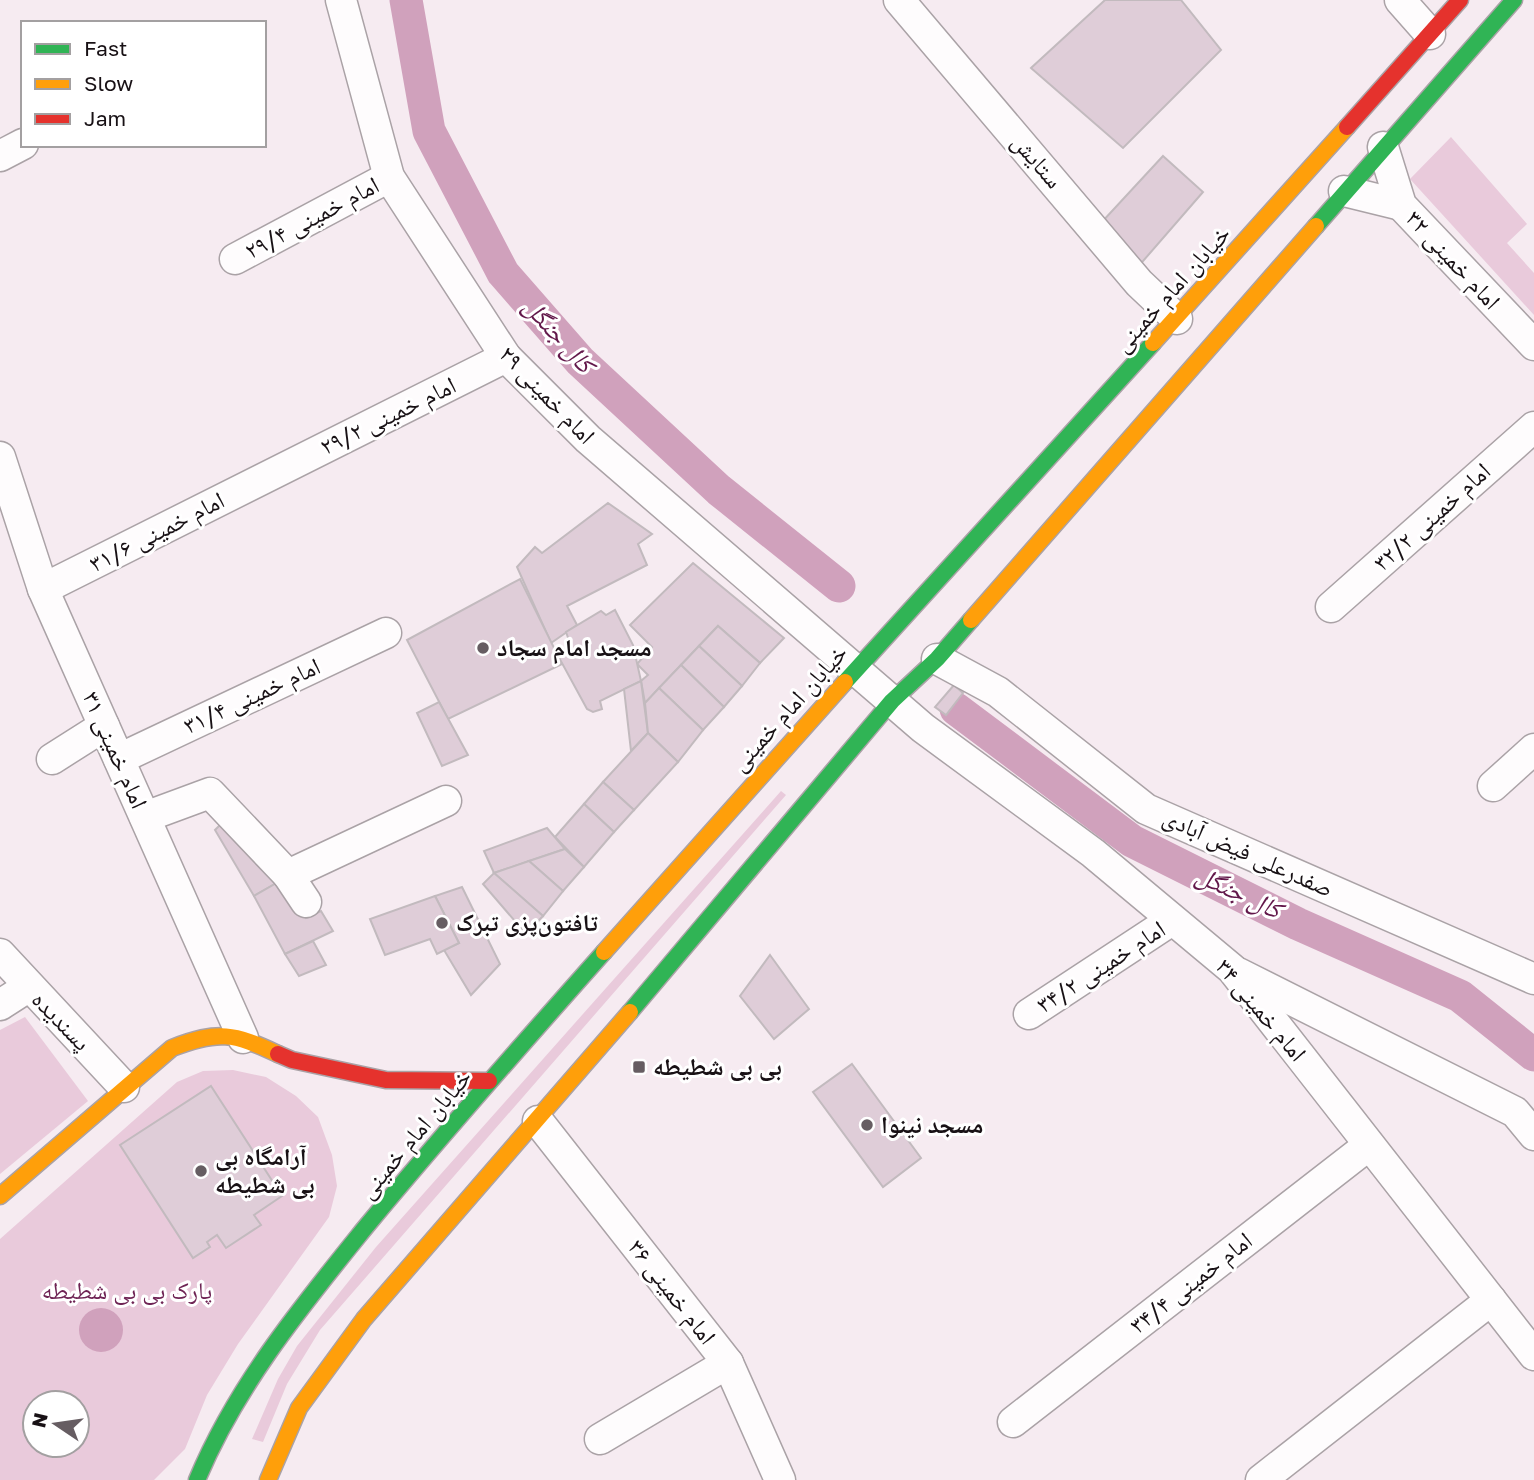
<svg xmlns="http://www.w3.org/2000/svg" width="1534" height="1480" font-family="'Golos Text','Noto Naskh Arabic',sans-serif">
<rect width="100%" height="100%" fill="#f6ebf1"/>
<g fill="#e9cadb" fill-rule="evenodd">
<path d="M 1451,137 L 1527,224 L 1507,243 L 1534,273 L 1534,315 L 1410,179 Z"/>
<path d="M 781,791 L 786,795 L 320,1330 L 287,1384 L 263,1442 L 252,1439 L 278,1379 L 297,1346 L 376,1247 Z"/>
<path d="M 25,1017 L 88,1101 L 0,1174 L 0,1030 Z"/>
<path d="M 233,1070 L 266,1077 L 296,1096 L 318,1117 L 332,1155 L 337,1186 L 329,1217 L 238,1344 L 207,1395 L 185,1449 L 154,1480 L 0,1480 L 0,1239 L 177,1082 L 203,1071 ZM 35,1403 L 77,1403 L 77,1445 L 35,1445 Z"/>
</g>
<circle fill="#d0a1bc" cx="101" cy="1330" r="22"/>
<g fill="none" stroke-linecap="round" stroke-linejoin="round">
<g stroke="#d0a1bc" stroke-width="33">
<path d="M 406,0 L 429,131 L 503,273 L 580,361 L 719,490 L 839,586"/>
<path d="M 956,709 L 1132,841 L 1298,924 L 1460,996 L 1534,1055"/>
</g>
</g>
<g fill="#dfcdd8" stroke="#c2babe" stroke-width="2">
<path d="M 1105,0 L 1181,0 L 1221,50 L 1123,148 L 1031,68 Z"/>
<path d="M 1163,156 L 1203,192 L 1137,268 L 1100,224 Z"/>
<path d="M 608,503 L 652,534 L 638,544 L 647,565 L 567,606 L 577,625 L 551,643 L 517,567 L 535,547 L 542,553 Z"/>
<path d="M 693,563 L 784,638 L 760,663 L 718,626 L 645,703 L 641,681 L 648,675 L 637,664 L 652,647 L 630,625 Z"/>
<path d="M 520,579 L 562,664 L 448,719 L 407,640 Z"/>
<path d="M 615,610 L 633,645 L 641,681 L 600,701 L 602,709 L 593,712 L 587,709 L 557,654 L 571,646 L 566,632 L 601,611 L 606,615 Z"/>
<path d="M 718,626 L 760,663 L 742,686 L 699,646 Z"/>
<path d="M 699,646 L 742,686 L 724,707 L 681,665 Z"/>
<path d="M 681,665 L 724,707 L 703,730 L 659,688 Z"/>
<path d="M 641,681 L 648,733 L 631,751 L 624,689 Z"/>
<path d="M 954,685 L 963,693 L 946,715 L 935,707 Z"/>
<path d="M 659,688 L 703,730 L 678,762 L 648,733 L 645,703 Z"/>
<path d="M 439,702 L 468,755 L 442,766 L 417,713 Z"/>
<path d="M 648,733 L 678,762 L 634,810 L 603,782 Z"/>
<path d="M 603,782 L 634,810 L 614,832 L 584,804 Z"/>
<path d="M 584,804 L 614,832 L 584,867 L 555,837 Z"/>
<path d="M 225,820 L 280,881 L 254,896 L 215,830 Z"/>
<path d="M 547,828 L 565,849 L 494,873 L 484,851 Z"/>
<path d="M 565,849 L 584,867 L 563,891 L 529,861 Z"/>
<path d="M 529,861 L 563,891 L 543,916 L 494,873 Z"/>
<path d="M 494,873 L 543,916 L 526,934 L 483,884 Z"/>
<path d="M 280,881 L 306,918 L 321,911 L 333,931 L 285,954 L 254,896 Z"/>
<path d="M 462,887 L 500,964 L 471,995 L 444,950 L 459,943 L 435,896 Z"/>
<path d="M 435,896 L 459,943 L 437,954 L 430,939 L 385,955 L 370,919 Z"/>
<path d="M 313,941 L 326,965 L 299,976 L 285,954 Z"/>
<path d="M 770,955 L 809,1009 L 774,1039 L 740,996 Z"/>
<path d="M 852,1064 L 921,1158 L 883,1187 L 813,1092 Z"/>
<path d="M 211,1086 L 282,1196 L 254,1215 L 261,1225 L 226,1248 L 217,1235 L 207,1242 L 210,1247 L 193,1258 L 120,1145 Z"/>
</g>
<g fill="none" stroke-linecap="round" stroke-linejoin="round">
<g stroke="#aaa2a6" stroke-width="33">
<g id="street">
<path d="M 341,0 L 389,177 L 506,357 L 588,439 L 923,728 L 1093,853 L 1232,969 L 1534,1355"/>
<path d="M 899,0 L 1139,283 L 1177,319"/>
<path d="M 1400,0 L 1430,34"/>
<path d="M 1383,147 L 1401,205 L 1534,345"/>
<path d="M 0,156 L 23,144"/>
<path d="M 1344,191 L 1401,205"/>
<path d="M 235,259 L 389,177"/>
<path d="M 0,457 L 43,589 L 243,1038"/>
<path d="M 43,589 L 506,357"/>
<path d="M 1331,607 L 1534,427"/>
<path d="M 937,659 L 998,692 L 1146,809 L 1534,979"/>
<path d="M 52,759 L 104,726"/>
<path d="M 119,759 L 386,633"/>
<path d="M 1493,786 L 1534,749"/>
<path d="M 145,817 L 210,793 L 288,875 L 306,902"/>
<path d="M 288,875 L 446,801"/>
<path d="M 0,954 L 124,1087"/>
<path d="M 1238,973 L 1515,1112 L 1534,1135"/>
<path d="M 0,1005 L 28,987"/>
<path d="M 1029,1014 L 1172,920"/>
<path d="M 538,1121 L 728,1363 L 780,1480"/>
<path d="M 1013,1422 L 1369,1145"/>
<path d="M 600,1439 L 728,1363"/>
<path d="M 1261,1480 L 1491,1300"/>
</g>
</g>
<g stroke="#aaa2a6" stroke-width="19">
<g id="fast">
<path d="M 1316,226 L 1514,0"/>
<path d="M 845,682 L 1153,343"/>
<path d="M 630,1012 L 892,701 L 937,659 L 971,620"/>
<path d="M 197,1480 C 236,1386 301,1307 364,1229 C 442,1135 523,1043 604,952"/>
</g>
</g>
<g stroke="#aaa2a6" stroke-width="19">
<g id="slow">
<path d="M 1153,343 L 1347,127"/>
<path d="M 971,620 L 1316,226"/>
<path d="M 604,952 L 845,682"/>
<path d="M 0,1196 L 172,1048 C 219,1030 233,1033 278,1054"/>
<path d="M 268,1480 L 299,1408 L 364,1319 L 630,1012"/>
</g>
</g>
<g stroke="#aaa2a6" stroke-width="19">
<g id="jam">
<path d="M 1347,127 L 1460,0"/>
<path d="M 278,1054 L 292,1060 L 386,1080 L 489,1081"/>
</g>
</g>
<use href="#street" stroke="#fefcfd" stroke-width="30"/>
<use href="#fast" stroke="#30b455" stroke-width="16"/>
<use href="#slow" stroke="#ff9f0a" stroke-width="16"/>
<use href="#jam" stroke="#e5322d" stroke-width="16"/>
</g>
<g fill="#665d62" stroke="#fff" stroke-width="2.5">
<circle cx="483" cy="648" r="7"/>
<circle cx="442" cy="923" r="7"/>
<rect x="632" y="1060" width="14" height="14" rx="3.5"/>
<circle cx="867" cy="1125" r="7"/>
<circle cx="201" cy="1171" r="7"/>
</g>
<g text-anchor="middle" stroke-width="6" stroke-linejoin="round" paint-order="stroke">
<g font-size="24" fill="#181115" stroke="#fff">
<text transform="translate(1037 161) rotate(49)" y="8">ستایش</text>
<text transform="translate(312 218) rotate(-28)" y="8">امام خمینی ۲۹/۴</text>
<text transform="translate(1453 260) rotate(47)" y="8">امام خمینی ۳۲</text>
<text transform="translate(1172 289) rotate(-48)" y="8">خیابان امام خمینی</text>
<text transform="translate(547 395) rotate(46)" y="8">امام خمینی ۲۹</text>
<text transform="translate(388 416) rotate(-26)" y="8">امام خمینی ۲۹/۲</text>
<text transform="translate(1432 517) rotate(-42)" y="8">امام خمینی ۳۲/۲</text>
<text transform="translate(157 532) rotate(-27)" y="8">امام خمینی ۳۱/۶</text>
<text transform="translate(252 696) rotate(-25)" y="8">امام خمینی ۳۱/۴</text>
<text transform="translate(789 708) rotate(-48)" y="8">خیابان امام خمینی</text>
<text transform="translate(115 750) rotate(66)" y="8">امام خمینی ۳۱</text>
<text transform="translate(1248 853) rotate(24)" y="8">صفدرعلی فیض آبادی</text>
<text transform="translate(1101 967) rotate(-33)" y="8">امام خمینی ۳۴/۲</text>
<text transform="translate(1261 1010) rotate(50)" y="8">امام خمینی ۳۴</text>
<text transform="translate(61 1021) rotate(46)" y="8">پسندیده</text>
<text transform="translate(415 1134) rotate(-50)" y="8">خیابان امام خمینی</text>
<text transform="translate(1191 1283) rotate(-38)" y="8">امام خمینی ۳۴/۴</text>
<text transform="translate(672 1292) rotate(52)" y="8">امام خمینی ۳۶</text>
</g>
<g font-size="24" font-weight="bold" fill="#181115" stroke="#fff" text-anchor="start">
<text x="497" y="656">مسجد امام سجاد</text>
<text x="456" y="931">تافتون‌پزی تبرک</text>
<text x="653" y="1075">بی بی شطیطه</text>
<text x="881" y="1133">مسجد نینوا</text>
<text x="215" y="1165">آرامگاه بی<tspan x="215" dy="28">بی شطیطه</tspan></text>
</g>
<g font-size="24" fill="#6e2354" stroke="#fff">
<text x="127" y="1299">پارک بی بی شطیطه</text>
</g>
<g font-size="26" font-style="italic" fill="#62174a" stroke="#fff">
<text transform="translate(559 335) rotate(48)" y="9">کال جنگل</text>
<text transform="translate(1239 892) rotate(25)" y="9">کال جنگل</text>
</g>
</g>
<rect x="21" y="21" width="245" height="126" fill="#ffffff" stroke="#a3a0a1" stroke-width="2"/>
<rect x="35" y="44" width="35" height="10" fill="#30b455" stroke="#a3a0a1" stroke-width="2"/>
<text x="84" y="56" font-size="21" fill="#181115">Fast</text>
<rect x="35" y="79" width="35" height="10" fill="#ff9f0a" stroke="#a3a0a1" stroke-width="2"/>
<text x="84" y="91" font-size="21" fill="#181115">Slow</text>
<rect x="35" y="114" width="35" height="10" fill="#e5322d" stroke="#a3a0a1" stroke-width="2"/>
<text x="84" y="126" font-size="21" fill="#181115">Jam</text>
<g transform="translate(56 1424) rotate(283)"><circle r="33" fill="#ffffff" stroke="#a3a0a1" stroke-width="2"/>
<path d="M0-5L12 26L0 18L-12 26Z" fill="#665d62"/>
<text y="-10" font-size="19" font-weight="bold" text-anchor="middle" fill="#181115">N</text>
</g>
</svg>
